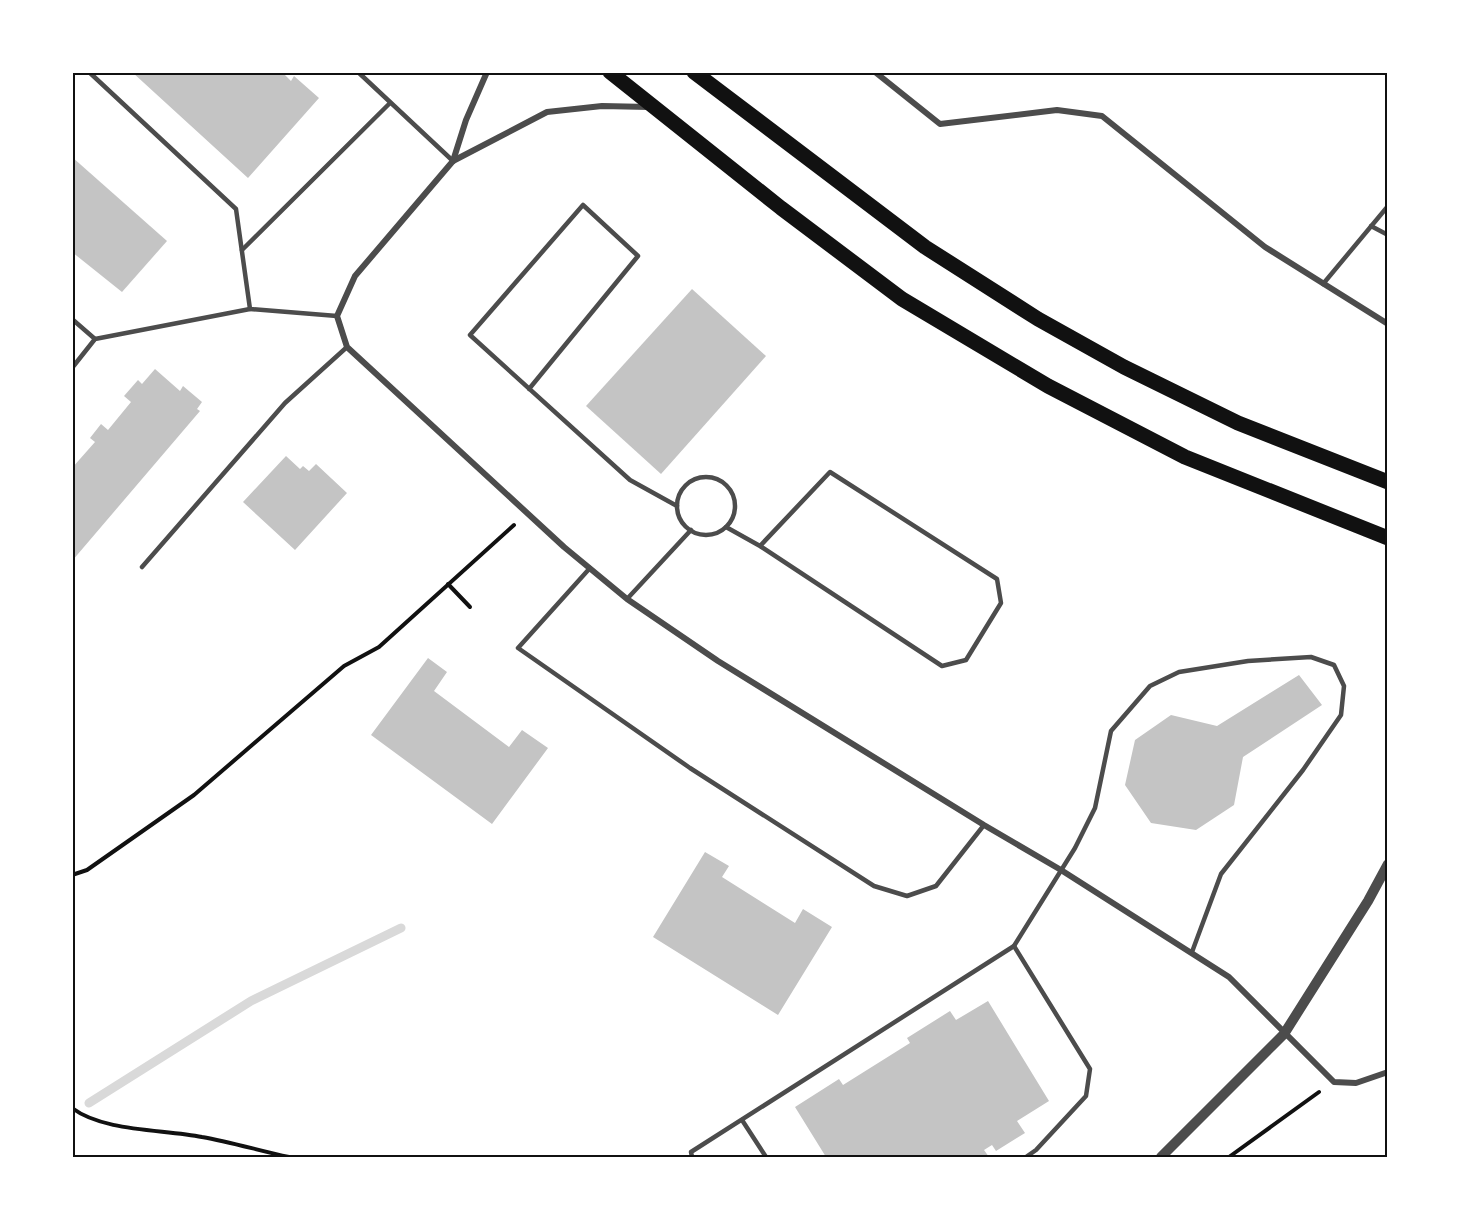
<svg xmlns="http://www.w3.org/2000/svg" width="1460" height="1229" font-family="'Work Sans',sans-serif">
<rect width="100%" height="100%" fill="#fff"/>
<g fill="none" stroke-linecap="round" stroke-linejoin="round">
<path stroke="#d9d9d9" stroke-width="9" d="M 89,1103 L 251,1001 L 401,928"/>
</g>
<g fill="#c4c4c4">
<path d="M 132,72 L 282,72 L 291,81 L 294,76 L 319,98 L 248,178 Z"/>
<path d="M 72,157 L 167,241 L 122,292 L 72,252 Z"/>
<path d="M 692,289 L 766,356 L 661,474 L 586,406 Z"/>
<path d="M 155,369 L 180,391 L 183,386 L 202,402 L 197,409 L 200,411 L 72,561 L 72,468 L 95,442 L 90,438 L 101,424 L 108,430 L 131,402 L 124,396 L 138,380 L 142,384 Z"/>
<path d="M 286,456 L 300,469 L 303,466 L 309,471 L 316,464 L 347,493 L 295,550 L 243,502 Z"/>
<path d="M 428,658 L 447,672 L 434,691 L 509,747 L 522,730 L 548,748 L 492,824 L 371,735 Z"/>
<path d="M 1299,675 L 1322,705 L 1243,757 L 1234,805 L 1196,830 L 1151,823 L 1125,785 L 1135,740 L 1171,715 L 1217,726 Z"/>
<path d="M 705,852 L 729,866 L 722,877 L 795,923 L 803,909 L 832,927 L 778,1015 L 653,937 Z"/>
<path d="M 988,1001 L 1049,1101 L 1017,1121 L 1025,1133 L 996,1151 L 992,1145 L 984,1150 L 989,1157 L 826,1157 L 795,1107 L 839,1079 L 843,1085 L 910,1043 L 907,1038 L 950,1011 L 956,1020 Z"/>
</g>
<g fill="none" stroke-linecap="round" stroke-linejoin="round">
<g stroke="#111" stroke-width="4">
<path d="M 448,584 L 470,607"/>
<path d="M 72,875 L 87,870 L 194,795 L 344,666 L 379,647 L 514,525"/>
<path d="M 72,1108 C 104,1132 163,1129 202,1137 C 231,1142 260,1151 289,1157"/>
<path d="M 1229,1157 L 1319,1092"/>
</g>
<g stroke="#4c4c4c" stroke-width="4.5">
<path d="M 89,72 L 236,209 L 250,309 L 337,316"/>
<path d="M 358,72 L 453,161"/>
<path d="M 1371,226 L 1388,235"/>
<path d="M 242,250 L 390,103"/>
<path d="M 1323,284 L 1388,206"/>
<path d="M 72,319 L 95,339"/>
<path d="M 72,368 L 95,339 L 250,309"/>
<path d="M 529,389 L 638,256 L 583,205 L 470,335 L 630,480 L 677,506"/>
<circle cx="706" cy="506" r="29"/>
<path d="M 726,527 L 760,546 L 942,666 L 966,660 L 1001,603 L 997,579 L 830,472 L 760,546"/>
<path d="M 142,567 L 285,403 L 347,347"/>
<path d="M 590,568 L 518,648 L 690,768 L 874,886 L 907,896 L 936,886 L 984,825"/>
<path d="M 627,599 L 691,530"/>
<path d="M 1014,946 L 1090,1069 L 1086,1096 L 1036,1150 L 1026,1157"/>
<path d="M 742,1120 L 766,1157"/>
<path d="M 692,1157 L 691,1152 L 1014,946 L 1075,848 L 1095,808 L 1111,731 L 1150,686 L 1179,672 L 1248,661 L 1311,657 L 1334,665 L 1344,686 L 1341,715 L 1303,770 L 1221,874 L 1192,952"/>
</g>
<g stroke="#4c4c4c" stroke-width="6">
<path d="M 875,72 L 940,124 L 1057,110 L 1102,116 L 1265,247 L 1388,324"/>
<path d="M 649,107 L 602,106 L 547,112 L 453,161 L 355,276 L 337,316 L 347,347 L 564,547 L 627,599 L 718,661 L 984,825 L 1061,870 L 1229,977 L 1334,1082 L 1356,1083 L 1388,1072"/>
<path d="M 453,161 L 466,120 L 487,72"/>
</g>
<path stroke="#4c4c4c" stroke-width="10" d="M 1161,1157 L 1284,1034 L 1368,901 L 1388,864"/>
<g stroke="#111" stroke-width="15">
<path d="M 610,72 L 781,208 L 902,299 L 1048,386 L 1185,457 L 1388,538"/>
<path d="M 694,72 L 925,247 L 1038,319 L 1124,367 L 1238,423 L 1388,482"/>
</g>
</g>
<rect width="1460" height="1229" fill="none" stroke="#ffffff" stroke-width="147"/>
<rect x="74" y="74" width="1312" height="1082" fill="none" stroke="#111" stroke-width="2"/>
</svg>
